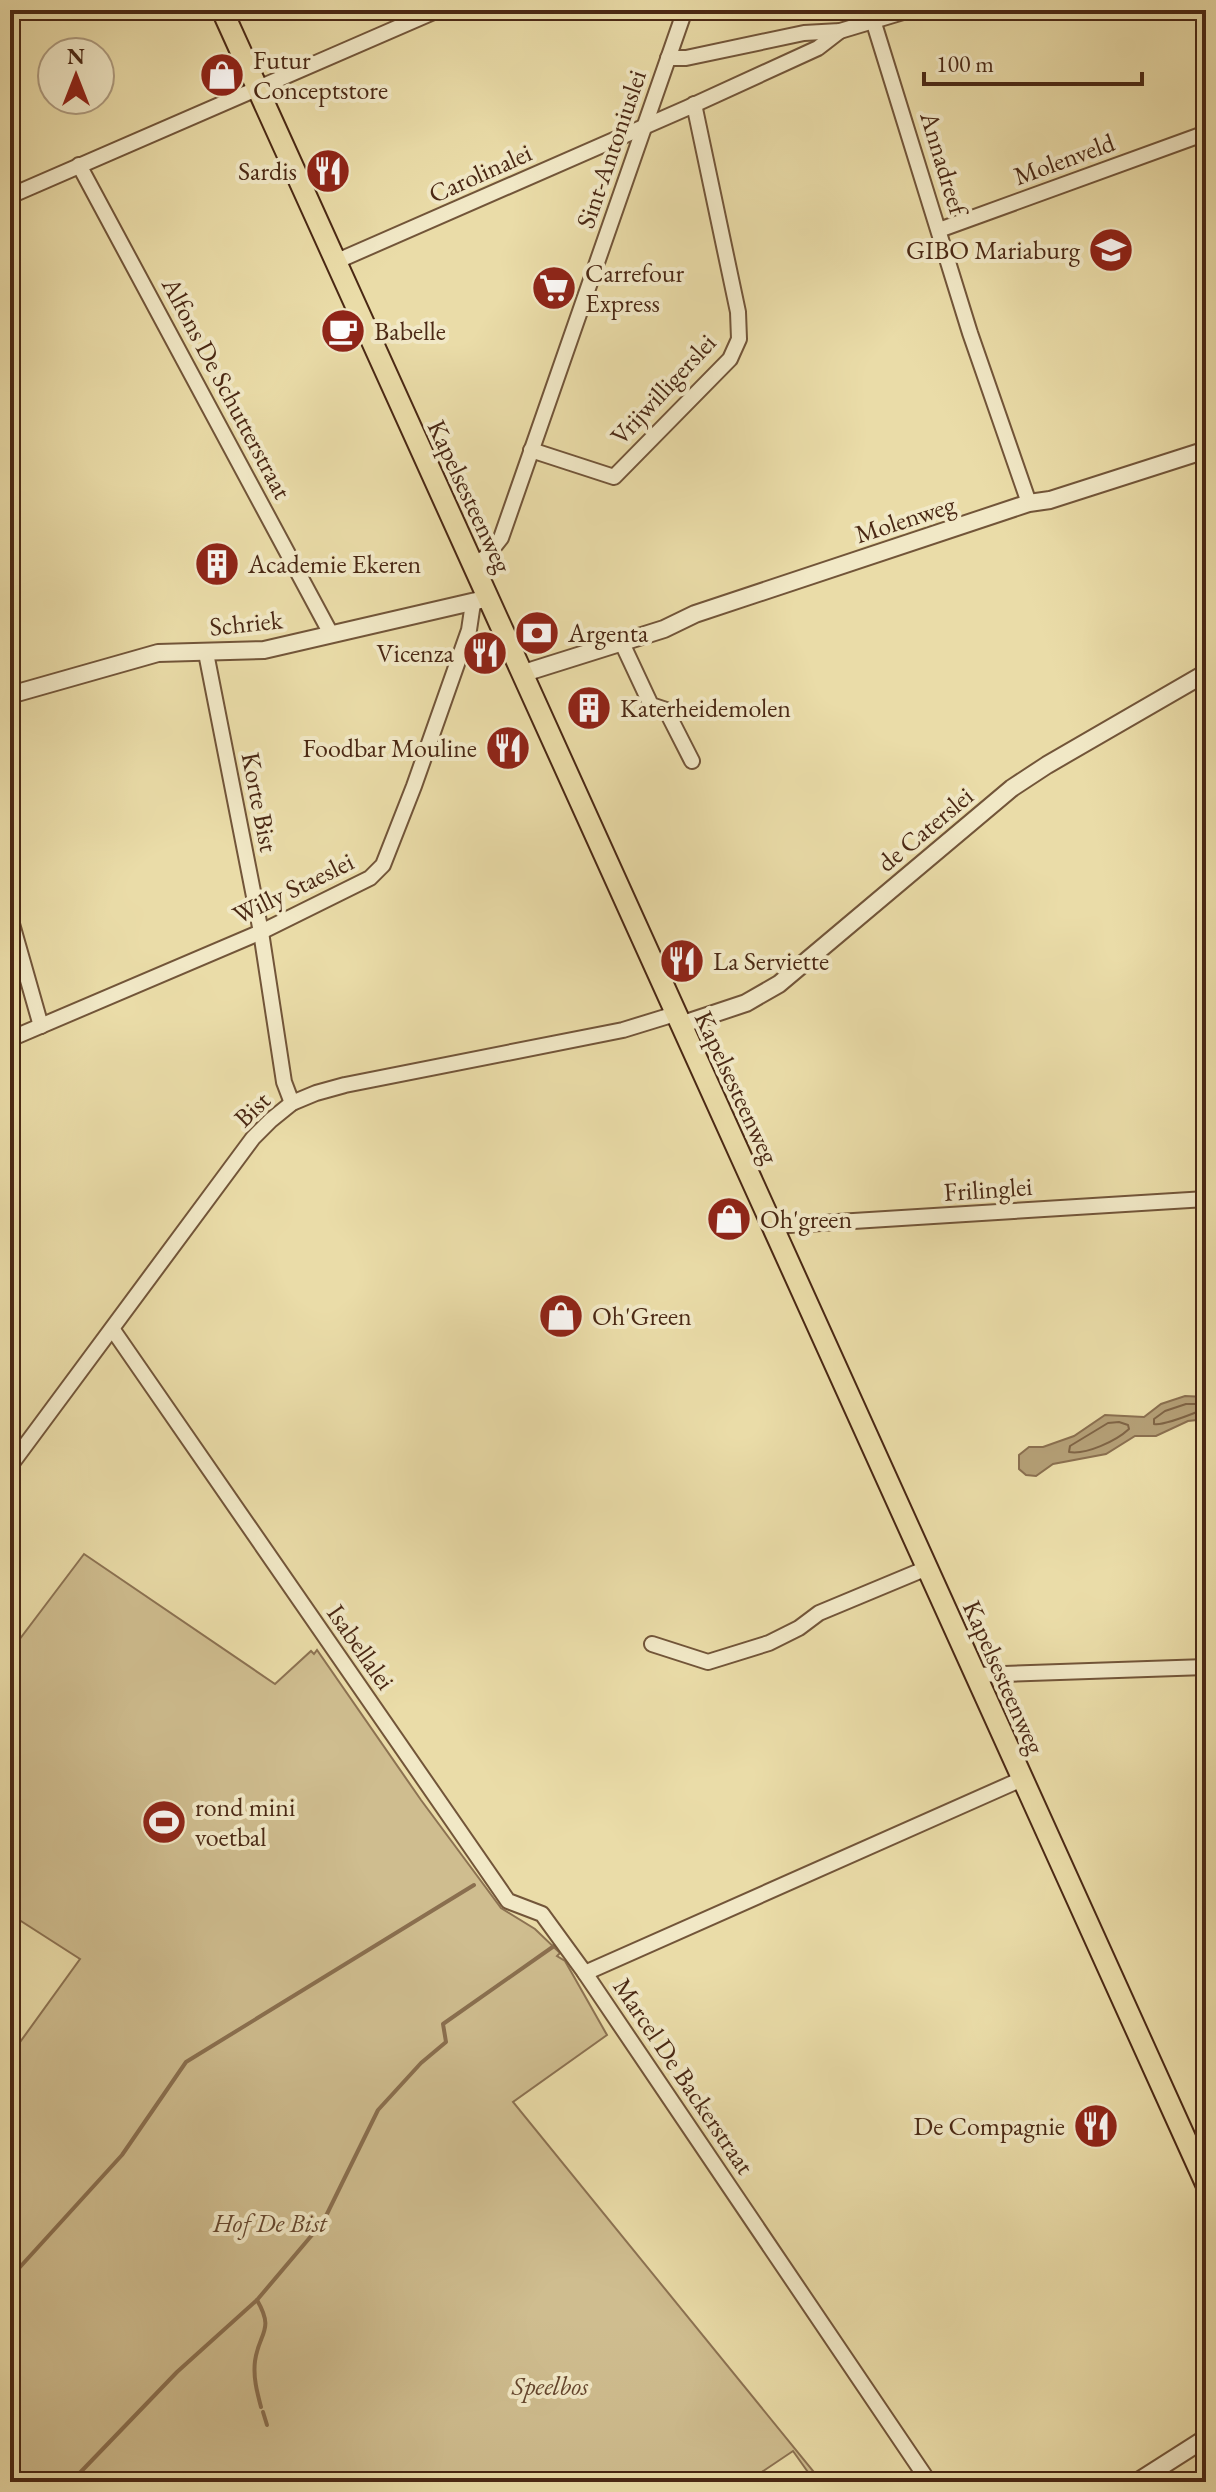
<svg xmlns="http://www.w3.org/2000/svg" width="1216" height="2492" font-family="'EB Garamond',serif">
<rect width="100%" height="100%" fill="#eadca8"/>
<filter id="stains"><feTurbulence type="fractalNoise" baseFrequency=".0025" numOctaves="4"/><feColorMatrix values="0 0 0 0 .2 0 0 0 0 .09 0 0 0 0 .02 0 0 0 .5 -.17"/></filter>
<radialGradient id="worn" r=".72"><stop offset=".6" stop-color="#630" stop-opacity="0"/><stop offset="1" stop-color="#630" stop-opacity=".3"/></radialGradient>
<path fill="#cfbd8f" stroke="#8c7252" stroke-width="2" d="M 84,1554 L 275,1684 L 311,1651 L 314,1654 L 317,1650 L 421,1800 L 501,1908 L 535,1929 L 560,1953 L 557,1956 L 565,1961 L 607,2035 L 513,2102 L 822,2482 L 815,2482 L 793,2451 L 747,2482 L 10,2482 L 10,2056 L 80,1959 L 10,1914 L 10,1641 L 16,1644 Z"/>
<path fill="#b49f76" stroke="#8a6f4f" stroke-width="2" d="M 1185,1396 L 1206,1397 L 1206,1419 L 1188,1421 L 1156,1436 L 1135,1436 L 1106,1454 L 1053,1464 L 1036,1476 L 1026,1475 L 1019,1469 L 1019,1455 L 1029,1447 L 1043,1447 L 1074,1436 L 1105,1415 L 1144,1417 L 1161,1404 Z"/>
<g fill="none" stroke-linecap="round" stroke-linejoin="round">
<g stroke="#7f6445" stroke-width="2">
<path d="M 1186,1404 L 1199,1404 L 1202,1410 C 1192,1414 1163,1426 1154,1424 L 1154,1419 L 1165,1411 Z"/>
<path d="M 1108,1423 L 1119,1422 L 1128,1425 L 1129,1429 C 1116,1441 1086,1455 1069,1452 L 1070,1446 Z"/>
</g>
<g stroke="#8a6f4f" stroke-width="4">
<path d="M 10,2278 L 122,2155 L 186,2062 L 474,1885"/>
<path d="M 257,2300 C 275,2331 259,2332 255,2361 C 253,2377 257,2392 261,2407"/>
<path d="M 263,2412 L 267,2425"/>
<path d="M 71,2482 L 177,2372 L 257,2300 L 323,2222 L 378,2110 L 421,2063 L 446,2042 L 443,2024 L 554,1946"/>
</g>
<g stroke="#725539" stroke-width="18">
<g id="minor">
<path d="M 873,20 L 970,333 L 1029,503"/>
<path d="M 668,58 L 686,58 L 804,33 L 840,31 L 910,10"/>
<path d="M 79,165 L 331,634"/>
<path d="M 10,196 L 438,10"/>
<path d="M 939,230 L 1206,133"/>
<path d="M 335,262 L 687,108 L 818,48 L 840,31"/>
<path d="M 531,450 L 614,477 L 730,359 L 739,339 L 738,312 L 694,104"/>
<path d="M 473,565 L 486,557 L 501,538 L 685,10"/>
<path d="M 622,643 L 651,705 L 666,710 L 692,761"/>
<path d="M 206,653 L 261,932 L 284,1082 L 292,1103"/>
<path d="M 10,917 L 41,1026"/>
<path d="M 10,1039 L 261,932 L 370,878 L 383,865 L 414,786 L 469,630 L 473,603"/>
<path d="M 773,1226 L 1206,1199"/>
<path d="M 113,1330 L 508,1901 L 542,1914 L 585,1973 L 929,2482"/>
<path d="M 10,1466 L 253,1138 L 271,1120 L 292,1103 L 316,1093 L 345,1085 L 623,1030 L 675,1014"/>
<path d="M 652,1644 L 708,1662 L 769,1643 L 799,1628 L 819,1613 L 927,1568"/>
<path d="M 976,1675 L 1206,1667"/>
<path d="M 585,1973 L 1022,1779"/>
</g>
</g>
<g stroke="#725539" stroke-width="20">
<g id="tertiary">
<path d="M 524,673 L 664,629 L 695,614 L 1029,503 L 1050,500 L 1206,450"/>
<path d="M 10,695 L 158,653 L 264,650 L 489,598"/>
<path d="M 680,1025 L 746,1003 L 779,984 L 1012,788 L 1047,765 L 1206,673"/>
<path d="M 1137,2482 L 1206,2438"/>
</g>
</g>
<g stroke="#4a2814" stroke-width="24">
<path id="primary" d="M 222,10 L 1206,2184"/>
</g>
<use href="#minor" stroke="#f1e8c6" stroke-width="14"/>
<use href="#tertiary" stroke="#f1e8c6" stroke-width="16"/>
<use href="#primary" stroke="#eadca8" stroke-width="20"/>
</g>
<defs>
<g id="shop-disc" transform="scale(2.3)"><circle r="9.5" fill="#8f2418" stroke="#f1e8c6"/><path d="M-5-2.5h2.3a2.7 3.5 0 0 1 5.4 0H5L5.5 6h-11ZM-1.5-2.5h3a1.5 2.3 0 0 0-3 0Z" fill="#fff"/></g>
<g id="restaurant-disc" transform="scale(2.3)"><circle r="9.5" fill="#8f2418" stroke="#f1e8c6"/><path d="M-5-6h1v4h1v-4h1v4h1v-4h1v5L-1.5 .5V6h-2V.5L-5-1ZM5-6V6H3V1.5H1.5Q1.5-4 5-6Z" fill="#fff"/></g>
<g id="school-disc" transform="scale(2.3)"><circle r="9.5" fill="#8f2418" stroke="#f1e8c6"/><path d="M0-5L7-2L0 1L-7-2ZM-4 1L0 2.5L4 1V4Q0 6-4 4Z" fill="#fff"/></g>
<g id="supermarket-disc" transform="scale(2.3)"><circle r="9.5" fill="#8f2418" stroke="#f1e8c6"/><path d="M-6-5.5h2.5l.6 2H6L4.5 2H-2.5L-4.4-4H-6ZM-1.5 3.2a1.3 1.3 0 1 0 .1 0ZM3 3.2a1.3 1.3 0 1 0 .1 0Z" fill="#fff"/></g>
<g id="cafe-disc" transform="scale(2.3)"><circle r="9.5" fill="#8f2418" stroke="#f1e8c6"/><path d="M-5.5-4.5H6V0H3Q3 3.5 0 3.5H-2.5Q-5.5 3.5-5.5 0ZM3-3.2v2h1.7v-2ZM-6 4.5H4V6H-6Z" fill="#fff"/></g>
<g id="building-disc" transform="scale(2.3)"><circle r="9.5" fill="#8f2418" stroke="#f1e8c6"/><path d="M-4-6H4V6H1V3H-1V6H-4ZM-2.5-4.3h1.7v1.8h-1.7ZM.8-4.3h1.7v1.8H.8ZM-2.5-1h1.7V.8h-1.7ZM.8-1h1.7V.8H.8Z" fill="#fff"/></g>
<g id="bank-disc" transform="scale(2.3)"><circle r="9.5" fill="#8f2418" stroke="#f1e8c6"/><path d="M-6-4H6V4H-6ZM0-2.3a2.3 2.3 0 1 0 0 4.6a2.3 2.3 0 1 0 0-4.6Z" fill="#fff"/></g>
<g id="stadium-disc" transform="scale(2.3)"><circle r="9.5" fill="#8f2418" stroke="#f1e8c6"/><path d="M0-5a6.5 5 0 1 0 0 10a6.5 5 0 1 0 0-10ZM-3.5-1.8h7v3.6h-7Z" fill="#fff"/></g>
</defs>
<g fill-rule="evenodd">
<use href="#shop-disc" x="222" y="75"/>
<use href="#restaurant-disc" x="328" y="171"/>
<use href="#school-disc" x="1111" y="250"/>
<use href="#supermarket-disc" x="554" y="288"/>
<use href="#cafe-disc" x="343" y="331"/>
<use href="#building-disc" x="217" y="564"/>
<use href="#bank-disc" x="537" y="633"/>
<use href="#restaurant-disc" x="485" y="653"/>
<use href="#building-disc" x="589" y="708"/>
<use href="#restaurant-disc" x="508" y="748"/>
<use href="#restaurant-disc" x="682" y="961"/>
<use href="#shop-disc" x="729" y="1219"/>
<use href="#shop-disc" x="561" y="1316"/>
<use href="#stadium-disc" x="164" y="1822"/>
<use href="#restaurant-disc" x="1096" y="2126"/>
</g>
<g text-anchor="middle" stroke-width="8" stroke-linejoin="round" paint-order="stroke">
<g font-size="26" fill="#4a2814" stroke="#f1e8c6" text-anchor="start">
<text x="253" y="69">Futur<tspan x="253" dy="30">Conceptstore</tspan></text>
<text x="297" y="180" text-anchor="end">Sardis</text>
<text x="1080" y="259" text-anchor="end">GIBO Mariaburg</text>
<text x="585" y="282">Carrefour<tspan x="585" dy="30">Express</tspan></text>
<text x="374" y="340">Babelle</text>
<text x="248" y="573">Academie Ekeren</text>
<text x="568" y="642">Argenta</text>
<text x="454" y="662" text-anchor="end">Vicenza</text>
<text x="620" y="717">Katerheidemolen</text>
<text x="477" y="757" text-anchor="end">Foodbar Mouline</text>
<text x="713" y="970">La Serviette</text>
<text x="760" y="1228">Oh'green</text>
<text x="592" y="1325">Oh'Green</text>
<text x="195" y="1816">rond mini<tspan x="195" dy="30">voetbal</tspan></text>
<text x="1065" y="2135" text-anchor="end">De Compagnie</text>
</g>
<g font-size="26" fill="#4a2814" stroke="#f1e8c6">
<text transform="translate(611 149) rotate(-71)" y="9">Sint-Antoniuslei</text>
<text transform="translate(1064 159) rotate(-20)" y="9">Molenveld</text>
<text transform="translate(944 163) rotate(73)" y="9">Annadreef</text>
<text transform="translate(480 173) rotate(-24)" y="9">Carolinalei</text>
<text transform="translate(227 388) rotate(62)" y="9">Alfons De Schutterstraat</text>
<text transform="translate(663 389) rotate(-47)" y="9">Vrijwilligerslei</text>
<text transform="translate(470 496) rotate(65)" y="9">Kapelsesteenweg</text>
<text transform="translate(905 519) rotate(-18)" y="9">Molenweg</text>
<text transform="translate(246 623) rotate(-6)" y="9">Schriek</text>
<text transform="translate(260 802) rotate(79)" y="9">Korte Bist</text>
<text transform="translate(925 829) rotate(-40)" y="9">de Caterslei</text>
<text transform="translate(293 888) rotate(-26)" y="9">Willy Staeslei</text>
<text transform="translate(737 1087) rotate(65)" y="9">Kapelsesteenweg</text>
<text transform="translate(252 1109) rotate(-44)" y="9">Bist</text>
<text transform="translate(988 1189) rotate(-4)" y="9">Frilinglei</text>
<text transform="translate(361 1647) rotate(55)" y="9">Isabellalei</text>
<text transform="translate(1004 1677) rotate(66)" y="9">Kapelsesteenweg</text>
<text transform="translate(684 2076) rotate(56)" y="9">Marcel De Backerstraat</text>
</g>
<g font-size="26" font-style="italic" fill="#65462d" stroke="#f1e8c6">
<text x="270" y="2232">Hof De Bist</text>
<text x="550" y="2395">Speelbos</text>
</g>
</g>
<rect width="1216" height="2492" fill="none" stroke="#eadca8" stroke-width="40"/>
<rect x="12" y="12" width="1192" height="2468" fill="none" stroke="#4a2814" stroke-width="4"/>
<rect x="20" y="20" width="1176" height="2452" fill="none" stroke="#4a2814" stroke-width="2"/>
<g transform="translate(76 76)"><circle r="38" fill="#f1e8c6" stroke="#ae9b7f" stroke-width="2"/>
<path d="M0-6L14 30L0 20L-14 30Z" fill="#8f2418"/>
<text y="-12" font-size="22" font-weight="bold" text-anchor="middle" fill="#4a2814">N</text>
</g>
<path d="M924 72v12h218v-12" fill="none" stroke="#4a2814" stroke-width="4"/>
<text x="936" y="72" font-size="24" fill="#4a2814" stroke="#f1e8c6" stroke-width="6" paint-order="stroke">100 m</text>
<rect width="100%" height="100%" filter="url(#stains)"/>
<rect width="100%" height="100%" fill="url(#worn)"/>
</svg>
